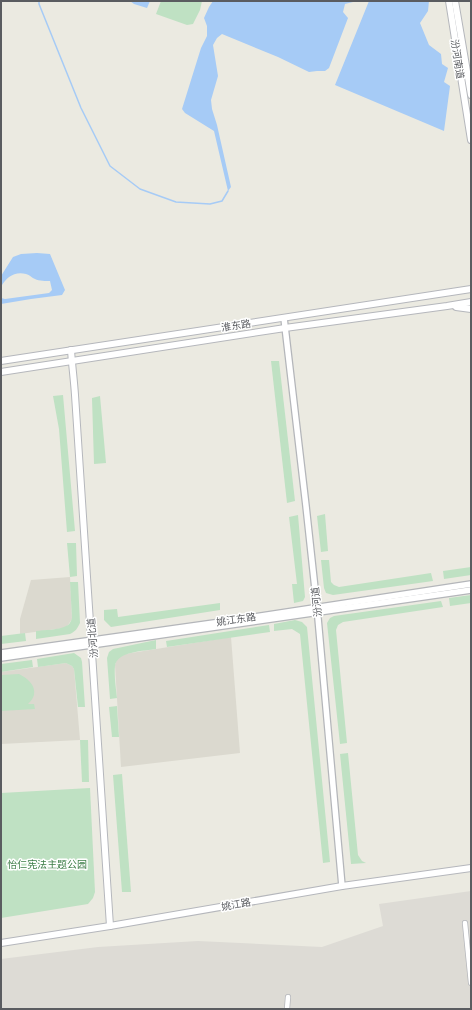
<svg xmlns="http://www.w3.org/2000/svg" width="472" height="1010" font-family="'Archivo Narrow','Noto Sans SC',sans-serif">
<rect width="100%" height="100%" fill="#ebeae1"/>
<path fill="#dddbd5" d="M 471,891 L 471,1009 L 1,1009 L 1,959 L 98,947 L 198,941 L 322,947 L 383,926 L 379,904 Z"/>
<g fill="#dbd9cf">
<path d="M 70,577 L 72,619 L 68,625 L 64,628 L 20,634 L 20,619 L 31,580 Z"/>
<path d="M 231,637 L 240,753 L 121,767 L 115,665 L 117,659 L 125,654 Z"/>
<path d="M 66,663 L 72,666 L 74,669 L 80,740 L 1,744 L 1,672 Z"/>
</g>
<g fill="#bfe1c3">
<path d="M 161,1 L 202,1 L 200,10 L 193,24 L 187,25 L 156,14 Z"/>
<path d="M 271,361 L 279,361 L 295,501 L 287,503 Z"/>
<path d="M 63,395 L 75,531 L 67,532 L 59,429 L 53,396 Z"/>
<path d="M 100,396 L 106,463 L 94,464 L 92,398 Z"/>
<path d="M 325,514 L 328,551 L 321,552 L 317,516 Z"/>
<path d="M 298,515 L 305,597 L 303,601 L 294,603 L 292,584 L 297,584 L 289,517 Z"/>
<path d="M 67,543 L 76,543 L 77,576 L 70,577 Z"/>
<path d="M 321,560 L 329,560 L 331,582 L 334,585 L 339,587 L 431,573 L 433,581 L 333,595 L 326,593 L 324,588 Z"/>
<path d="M 471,567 L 471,575 L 444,579 L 443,571 Z"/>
<path d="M 70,582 L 78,582 L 80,623 C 77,629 76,631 70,634 L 36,639 L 36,631 C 43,630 60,630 66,626 C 69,625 71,622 72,618 Z"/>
<path d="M 471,595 L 471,603 L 450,606 L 449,598 Z"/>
<path d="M 441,601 L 443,607 L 343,622 L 338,625 L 336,630 L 347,743 L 340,744 L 327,623 L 330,618 L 334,616 Z"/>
<path d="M 220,603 L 220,610 L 111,627 L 104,620 L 104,610 L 117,609 L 118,617 Z"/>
<path d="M 295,620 L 302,622 L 307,627 L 330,862 L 323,863 L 300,634 L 292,629 L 274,631 L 274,624 Z"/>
<path d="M 269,625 L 270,632 L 167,647 L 166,641 Z"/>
<path d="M 25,633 L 26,641 L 1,644 L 1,636 Z"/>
<path d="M 156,640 L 156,649 C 145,651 117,651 115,666 C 114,675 116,689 117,698 L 110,699 L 107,658 L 109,652 L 113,649 Z"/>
<path d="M 74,653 L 81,658 L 82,662 L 85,707 L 78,707 L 74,669 L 72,666 L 66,663 L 38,667 L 37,659 Z"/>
<path d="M 32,660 L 33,667 L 1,672 L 1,664 Z"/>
<path d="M 19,674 C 27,678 36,685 34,695 C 33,699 30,702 28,704 L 34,704 L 35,709 L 1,711 L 1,675 Z"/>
<path d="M 117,706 L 119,737 L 112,737 L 109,707 Z"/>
<path d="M 80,740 L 88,740 L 89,782 L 82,782 Z"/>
<path d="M 348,753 L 358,855 L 362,861 L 366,863 L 351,864 L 340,754 Z"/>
<path d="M 122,774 L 131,892 L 122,892 L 113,775 Z"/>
<path d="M 90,788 L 95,892 L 93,898 L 88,904 L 1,918 L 1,793 Z"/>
</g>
<g fill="#a6cbf6">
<path d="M 130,1 L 150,1 L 147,8 L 134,4 Z"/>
<path d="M 213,1 L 353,1 L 353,2 L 345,4 L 343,12 L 348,18 L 329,68 L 325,71 L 317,71 L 309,72 L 278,57 L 222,34 L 217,38 L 213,45 L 218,76 L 211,100 L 212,109 L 217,125 L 231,187 L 228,191 L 214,131 L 185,113 L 182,109 L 201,48 L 207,36 L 207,26 L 204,18 L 209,7 Z"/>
<path d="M 369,1 L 429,1 L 428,11 L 420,23 L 429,45 L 441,54 L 442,64 L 448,68 L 444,82 L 450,86 L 444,131 L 335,85 Z"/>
<path d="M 37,253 L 50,254 L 65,290 L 62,295 L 31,299 L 1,304 L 1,298 L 5,299 L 49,293 L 52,290 L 50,281 C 46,281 39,281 35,279 C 32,278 30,275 26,274 C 15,271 6,277 1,287 L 1,276 L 13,257 L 21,254 Z"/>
</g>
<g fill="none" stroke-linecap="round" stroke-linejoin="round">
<path stroke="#a6cbf6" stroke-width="1.5" d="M 39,1 L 39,4 L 81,108 L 110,166 L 140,189 L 176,202 L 210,204 L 222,201 L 228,191"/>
<g stroke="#b4b6ba" stroke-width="6">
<g id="minor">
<path d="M 465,923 L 471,983"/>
<path d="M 287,1009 L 288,997"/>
</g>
</g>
<g stroke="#b4b6ba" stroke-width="8">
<g id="tertiary">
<path d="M 284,318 L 306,506 L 317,607 L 342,886"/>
<path d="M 1,653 L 228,621 L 471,584"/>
<path d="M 1,658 L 471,590"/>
</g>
</g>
<g stroke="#b5b7bc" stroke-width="8">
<g id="secondary">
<path d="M 449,1 L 471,140"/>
<path d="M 455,1 L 471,95"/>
<path d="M 456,307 L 471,309"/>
<path d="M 71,350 C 72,365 74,380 75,395 C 88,572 100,749 110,926"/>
<path d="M 1,361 L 471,289"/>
<path d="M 1,372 L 285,328 L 447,306 L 471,302"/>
<path d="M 1,943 L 110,926 L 342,886 L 471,868"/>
</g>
</g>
<use href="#minor" stroke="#fff" stroke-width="4.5"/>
<use href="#tertiary" stroke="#fff" stroke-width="5.5"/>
<use href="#secondary" stroke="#fff" stroke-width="6"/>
</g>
<g text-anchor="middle" stroke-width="3" stroke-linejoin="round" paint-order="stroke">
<g font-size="10" fill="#5a5c60" stroke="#fff">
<text transform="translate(458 59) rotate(81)" y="4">汾河南道</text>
<text transform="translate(236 325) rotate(-9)" y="4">淮东路</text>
<text transform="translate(316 602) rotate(-96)" y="4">汾河道</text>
<text transform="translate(236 619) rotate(-8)" y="4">姚江东路</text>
<text transform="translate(92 638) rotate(-94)" y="4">汾河北道</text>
<text transform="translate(236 904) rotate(-10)" y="4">姚江路</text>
</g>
<g font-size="10" fill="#3c7d46" stroke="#fff">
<text x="47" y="868">怡仁宪法主题公园</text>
</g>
</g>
<rect width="472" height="1010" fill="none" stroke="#5a5c60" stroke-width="4"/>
</svg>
